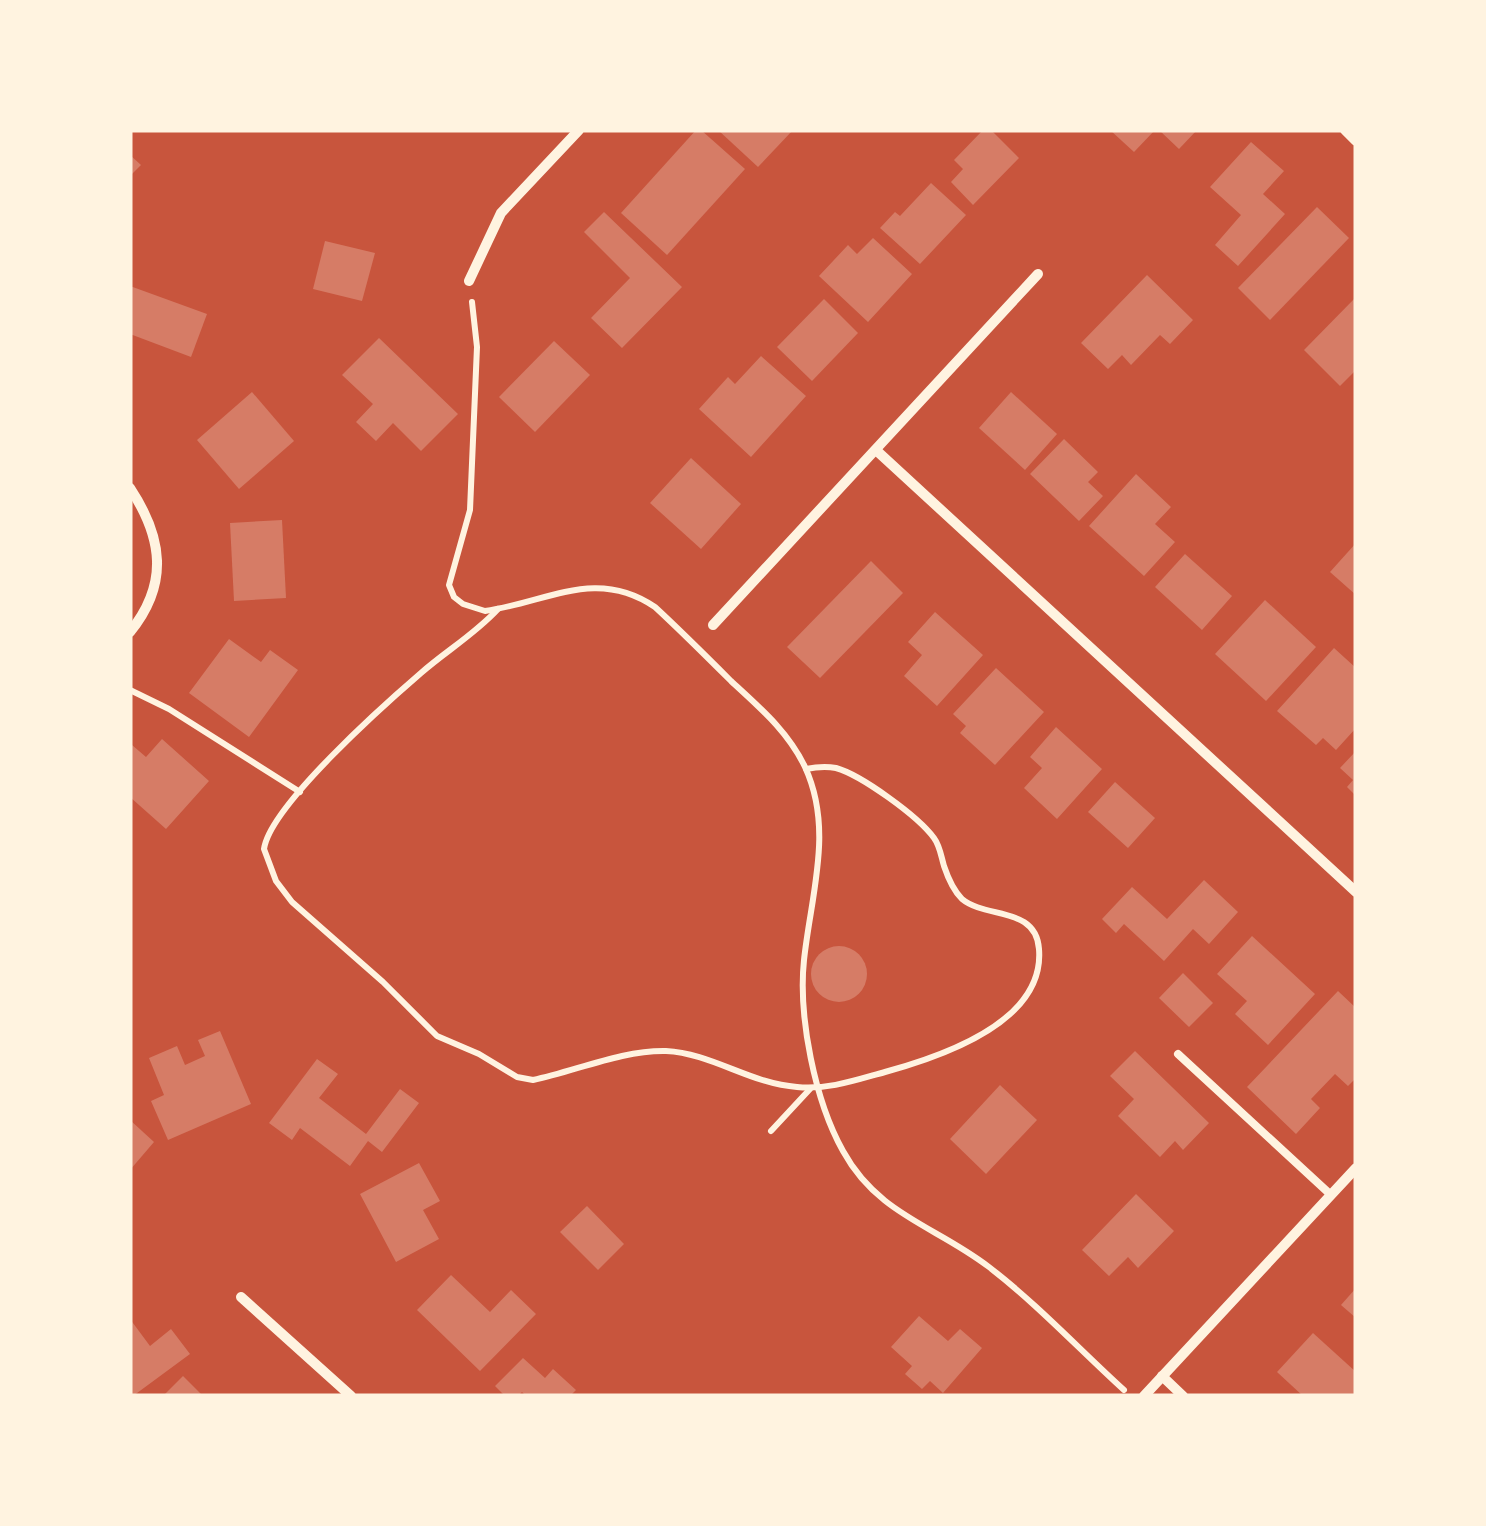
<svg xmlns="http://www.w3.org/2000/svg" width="1486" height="1526" font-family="'Roboto Serif',serif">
<rect width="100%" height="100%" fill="#c8553d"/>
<g fill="#d67c66">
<path d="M 696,130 L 701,130 L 745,169 L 667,255 L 621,213 Z"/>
<path d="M 718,130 L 793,130 L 758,167 Z"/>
<path d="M 983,130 L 991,130 L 1019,158 L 973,205 L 951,182 L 963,169 L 954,160 Z"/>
<path d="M 1110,130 L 1155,130 L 1134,152 Z"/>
<path d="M 1159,130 L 1197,130 L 1179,149 Z"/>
<path d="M 1251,142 L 1284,171 L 1263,194 L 1285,214 L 1238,266 L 1215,245 L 1241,215 L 1210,187 Z"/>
<path d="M 130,155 L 141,165 L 130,176 Z"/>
<path d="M 931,183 L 966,215 L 920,264 L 880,228 L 895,212 L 900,216 Z"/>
<path d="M 1317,207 L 1349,238 L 1270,320 L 1238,288 Z"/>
<path d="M 604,212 L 682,287 L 622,348 L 591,318 L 630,278 L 584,232 Z"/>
<path d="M 873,238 L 912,274 L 868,322 L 819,276 L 848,245 L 857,254 Z"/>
<path d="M 325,241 L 375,253 L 362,301 L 313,289 Z"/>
<path d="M 1147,275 L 1193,320 L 1170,344 L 1160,335 L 1131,365 L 1122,355 L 1108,369 L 1081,343 Z"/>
<path d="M 130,286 L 207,314 L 191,357 L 130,334 Z"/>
<path d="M 1356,297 L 1356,370 L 1340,386 L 1304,350 Z"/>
<path d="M 824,299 L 858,333 L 812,381 L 777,347 Z"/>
<path d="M 379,338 L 458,414 L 421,451 L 393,423 L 376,441 L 356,422 L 373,404 L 342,375 Z"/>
<path d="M 554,341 L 590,375 L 535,432 L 499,397 Z"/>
<path d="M 761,356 L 806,396 L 751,457 L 699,409 L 728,377 L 735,384 Z"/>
<path d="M 252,392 L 294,441 L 239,489 L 197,440 Z"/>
<path d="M 1011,392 L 1057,434 L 1025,470 L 979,428 Z"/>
<path d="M 1064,439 L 1098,472 L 1088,482 L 1103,496 L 1079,521 L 1030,474 Z"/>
<path d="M 691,458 L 741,504 L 701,549 L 650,503 Z"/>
<path d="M 1136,474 L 1171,507 L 1155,524 L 1175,542 L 1144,576 L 1089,526 Z"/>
<path d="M 282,520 L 286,598 L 234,601 L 230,523 Z"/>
<path d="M 1356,543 L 1356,595 L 1330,572 Z"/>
<path d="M 1185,554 L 1232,596 L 1202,630 L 1155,587 Z"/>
<path d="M 871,561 L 903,593 L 820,678 L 787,647 Z"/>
<path d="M 1265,600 L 1316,647 L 1266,701 L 1215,654 Z"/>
<path d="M 935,612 L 983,655 L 937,706 L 904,676 L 922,655 L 908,642 Z"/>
<path d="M 229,639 L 261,662 L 270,650 L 298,670 L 249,737 L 189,693 Z"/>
<path d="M 1334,648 L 1356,668 L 1356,728 L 1336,750 L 1323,738 L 1316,745 L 1277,711 Z"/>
<path d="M 996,668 L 1044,712 L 995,765 L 960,733 L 966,726 L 953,714 Z"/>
<path d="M 1056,727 L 1102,769 L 1057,819 L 1024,788 L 1042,768 L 1030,757 Z"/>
<path d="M 162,739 L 209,781 L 166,829 L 130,797 L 130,747 L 132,745 L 146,757 Z"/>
<path d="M 1356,751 L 1356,796 L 1347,787 L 1353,780 L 1340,768 Z"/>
<path d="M 1115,782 L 1155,818 L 1128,848 L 1088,812 Z"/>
<path d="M 1204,880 L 1238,912 L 1209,944 L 1193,929 L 1164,961 L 1124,924 L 1116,933 L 1102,919 L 1132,887 L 1167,919 Z"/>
<path d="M 1252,936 L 1315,994 L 1268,1045 L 1235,1014 L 1247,1001 L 1217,974 Z"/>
<circle cx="839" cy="974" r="28"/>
<path d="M 1183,973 L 1213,1003 L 1189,1027 L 1159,998 Z"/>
<path d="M 1338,991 L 1356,1008 L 1356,1078 L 1348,1086 L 1335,1074 L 1311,1099 L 1320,1108 L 1296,1134 L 1247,1087 Z"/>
<path d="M 220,1031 L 251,1104 L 168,1140 L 151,1101 L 164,1095 L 149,1058 L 177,1046 L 185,1065 L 205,1056 L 198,1040 Z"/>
<path d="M 1135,1051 L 1209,1123 L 1183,1150 L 1175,1141 L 1160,1157 L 1118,1116 L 1134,1099 L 1110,1076 Z"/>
<path d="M 317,1059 L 338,1074 L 319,1098 L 366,1134 L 400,1089 L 419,1103 L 382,1152 L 368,1141 L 350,1166 L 300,1128 L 292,1140 L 269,1123 Z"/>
<path d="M 1000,1085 L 1037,1120 L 986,1174 L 950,1139 Z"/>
<path d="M 130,1120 L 154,1142 L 130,1170 Z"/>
<path d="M 419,1163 L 440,1201 L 423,1210 L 439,1239 L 396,1262 L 360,1194 Z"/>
<path d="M 1136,1194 L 1174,1231 L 1138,1268 L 1128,1257 L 1109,1276 L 1082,1250 Z"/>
<path d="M 587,1206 L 624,1244 L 598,1270 L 560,1232 Z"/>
<path d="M 451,1275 L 490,1312 L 511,1290 L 536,1314 L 480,1371 L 417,1310 Z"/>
<path d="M 1356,1288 L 1356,1318 L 1341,1305 Z"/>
<path d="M 919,1316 L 948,1341 L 960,1329 L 982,1348 L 943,1393 L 930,1381 L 922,1389 L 905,1374 L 912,1366 L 891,1347 Z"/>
<path d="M 130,1319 L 150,1346 L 171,1329 L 190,1354 L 133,1396 L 130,1396 Z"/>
<path d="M 1313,1333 L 1356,1372 L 1356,1396 L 1303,1396 L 1277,1372 Z"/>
<path d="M 523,1358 L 545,1378 L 553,1369 L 576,1390 L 570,1396 L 526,1396 L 522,1392 L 518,1396 L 505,1396 L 495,1386 Z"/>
<path d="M 183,1376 L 203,1396 L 163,1396 Z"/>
</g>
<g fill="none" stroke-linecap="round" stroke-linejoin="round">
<g stroke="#fff3e0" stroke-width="6">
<path d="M 472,302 L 477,347 L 470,510 L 449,585 L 454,597 L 463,604 L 485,611 C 548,602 596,567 655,607 C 681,631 706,656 731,681 C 759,707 788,731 805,767 C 834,830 811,894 804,960 C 798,1017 815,1101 843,1151 C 878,1215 936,1226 989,1267 C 1037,1304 1079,1349 1124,1390"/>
<path d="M 498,609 C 475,634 446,651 421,673 C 385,704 270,806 264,849 L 276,881 L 292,902 L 383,982 L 437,1036 L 479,1054 L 517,1077 L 533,1080 C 576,1071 622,1050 666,1051 C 711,1053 751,1084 797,1087 C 828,1090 856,1080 885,1072 C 940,1057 1045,1022 1039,949 C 1036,906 986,919 962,899 C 953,890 948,878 944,866 C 941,856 940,846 934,838 C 918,816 861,775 836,768 C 825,766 816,767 806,769"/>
<path d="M 130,690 L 169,709 L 300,792"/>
<path d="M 771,1131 L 810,1089"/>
</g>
<path stroke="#fff3e0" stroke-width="8" d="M 1178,1054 L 1331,1195"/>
<g stroke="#fff3e0" stroke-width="10">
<path d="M 1345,130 L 1356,141"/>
<path d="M 469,281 L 501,213 L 579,130"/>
<path d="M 877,451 L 1356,892"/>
<path d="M 130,488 C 163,538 169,584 130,632"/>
<path d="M 713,625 L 1038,274"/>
<path d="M 241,1297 L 351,1396"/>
<path d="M 1162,1376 L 1183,1396"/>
<path d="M 1144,1396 L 1356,1168"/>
</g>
</g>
<rect width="1486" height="1526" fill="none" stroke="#fff3e0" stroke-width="265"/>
</svg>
